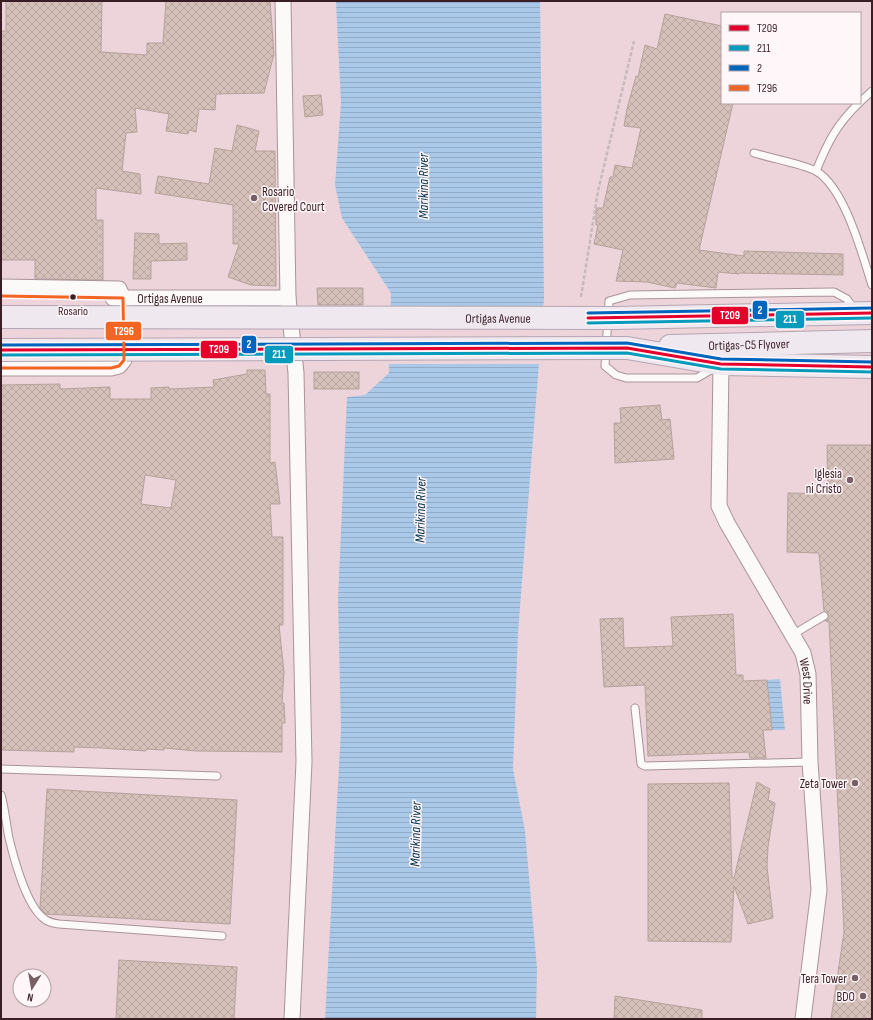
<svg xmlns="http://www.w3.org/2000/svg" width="873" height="1020" font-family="'Sofia Sans Condensed',sans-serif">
<defs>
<pattern id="water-rules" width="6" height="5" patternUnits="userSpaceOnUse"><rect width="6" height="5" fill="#aac8e7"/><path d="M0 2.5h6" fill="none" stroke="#93abc6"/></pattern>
<pattern id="building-cross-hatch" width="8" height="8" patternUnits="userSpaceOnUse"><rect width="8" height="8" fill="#d5c1ba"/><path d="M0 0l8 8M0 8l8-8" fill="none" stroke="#b8a5a0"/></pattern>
</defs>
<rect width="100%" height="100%" fill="#ecd4da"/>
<g fill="url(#water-rules)">
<path d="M 336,1 L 540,1 L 544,298 L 518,633 L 513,769 L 525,831 L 537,968 L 536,1019 L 325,1019 L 341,730 L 338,600 L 347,397 L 365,395 L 389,373 L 391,293 L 342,218 L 335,185 L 341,103 Z"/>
<path d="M 780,679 L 785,730 L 772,730 L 767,680 Z"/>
</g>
<path fill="#ecd4da" d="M 545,307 L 541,364 L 387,364 L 389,308 Z"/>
<g fill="url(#building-cross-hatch)" stroke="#b6a19b" fill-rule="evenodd">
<path d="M 6,1 L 102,1 L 101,52 L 147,55 L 147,43 L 163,43 L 166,1 L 270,1 L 274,54 L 264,93 L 216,94 L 215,110 L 199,109 L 196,132 L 189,130 L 188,134 L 166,131 L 169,114 L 135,108 L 137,132 L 126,133 L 122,171 L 140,174 L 141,194 L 96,188 L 96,220 L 103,220 L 103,280 L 35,279 L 35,260 L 1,260 L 1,31 L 6,31 Z"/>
<path d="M 665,14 L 722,26 L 722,103 L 733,103 L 699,250 L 744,256 L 744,251 L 843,254 L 843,275 L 739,273 L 739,274 L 718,272 L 716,288 L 677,283 L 675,288 L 647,282 L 616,281 L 623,250 L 594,244 L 598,225 L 596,225 L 596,208 L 603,208 L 610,177 L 613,177 L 615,165 L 632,168 L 641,128 L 624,126 L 627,109 L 636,76 L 638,77 L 645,45 L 657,49 Z"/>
<path d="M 321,95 L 323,115 L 305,117 L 303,96 Z"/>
<path d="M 237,125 L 259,131 L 255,151 L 275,151 L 276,286 L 251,285 L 228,277 L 239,244 L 233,244 L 233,205 L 155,193 L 158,176 L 209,184 L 215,148 L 232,151 Z"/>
<path d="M 135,233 L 159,234 L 159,244 L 187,243 L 187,260 L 151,261 L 151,279 L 133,279 Z"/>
<path d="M 317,288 L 363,288 L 363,305 L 318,305 Z"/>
<path d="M 247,370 L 265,370 L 266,394 L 270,394 L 270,463 L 275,462 L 280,504 L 270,504 L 272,537 L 283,537 L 283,625 L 279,625 L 284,672 L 282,703 L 284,703 L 285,723 L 282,723 L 282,752 L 196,751 L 164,748 L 164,750 L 146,749 L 146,751 L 101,748 L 74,747 L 74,752 L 1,750 L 1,385 L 60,384 L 60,389 L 110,387 L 110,399 L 151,399 L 151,388 L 169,387 L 169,389 L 214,387 L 213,380 L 247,374 ZM 145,475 L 176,480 L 171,508 L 141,504 Z"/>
<rect x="314" y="372" width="45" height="17"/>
<path d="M 660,405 L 662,420 L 670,419 L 674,459 L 615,463 L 614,423 L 621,423 L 620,408 Z"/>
<path d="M 827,445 L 872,445 L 872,1019 L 831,1019 L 844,932 L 829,622 L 825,621 L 829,616 L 824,611 L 819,553 L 787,552 L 788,493 L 828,494 Z"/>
<path d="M 733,614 L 736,675 L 743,675 L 743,681 L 767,680 L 772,730 L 763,730 L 766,758 L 750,758 L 749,752 L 648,756 L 645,685 L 604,687 L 600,619 L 623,618 L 624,648 L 673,646 L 671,617 Z"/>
<path d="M 757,782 L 770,789 L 768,800 L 775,803 L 768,847 L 767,867 L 773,918 L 748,924 L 734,886 L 731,942 L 648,941 L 648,784 L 729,783 L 732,877 L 734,878 Z"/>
<path d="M 47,789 L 237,800 L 230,924 L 46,914 L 40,908 Z"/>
<path d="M 119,960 L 237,967 L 234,1019 L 116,1019 Z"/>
<path d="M 615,996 L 702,1010 L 702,1019 L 614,1019 Z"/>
</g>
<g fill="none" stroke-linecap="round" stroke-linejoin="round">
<g stroke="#aa9399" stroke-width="9">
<g id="lane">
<path d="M 860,102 L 872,91"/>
<path d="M 754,153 C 770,158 803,164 816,171 C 845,188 862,254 872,285"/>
<path d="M 816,171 C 828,142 836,125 859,103"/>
<path d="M 714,368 L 697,378 L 626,378 L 616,375 L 605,366 L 609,301 L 630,295 L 834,292 L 847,299 L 854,309"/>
<path d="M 792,635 L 824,616"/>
<path d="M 635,708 L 641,764 L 645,766 L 810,762"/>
<path d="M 1,769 L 217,776"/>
<path d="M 1,795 C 5,809 6,823 9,838 C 14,859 26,903 42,917 C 47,922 52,923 59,924 L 222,936"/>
</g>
</g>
<g stroke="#aa9399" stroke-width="17">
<g id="street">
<path d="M 283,1 L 288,298 L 296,373 L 304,762 L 292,1019"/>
<path d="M 1,287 L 119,289 L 123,298 L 124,360 L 119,366 L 111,368 L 1,368"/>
<path id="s1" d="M 113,298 L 288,298"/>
<path id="s2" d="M 721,364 L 719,506 L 727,523 L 803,653 L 808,674 L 810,762 L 819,890 L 803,1019"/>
</g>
</g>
<g stroke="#b6a5b2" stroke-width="24">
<g id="primary">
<path d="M 614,318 L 872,313"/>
<path id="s3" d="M 670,346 L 872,341"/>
<path d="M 616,348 L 627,348 L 721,364 L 872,367"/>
</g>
</g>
<path stroke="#c7babf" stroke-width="2.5" stroke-dasharray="4 2" stroke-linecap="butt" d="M 581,297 L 598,191 L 634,41"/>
<use href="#lane" stroke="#fcf9f9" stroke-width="7"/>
<use href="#street" stroke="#fcf9f9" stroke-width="15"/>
<use href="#primary" stroke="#efe9ef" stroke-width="22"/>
<g stroke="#b6a5b2" stroke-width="24" stroke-linecap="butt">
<g id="primary-bridge">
<path id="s4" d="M 1,317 L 614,318"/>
<path d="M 1,350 L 616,348"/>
</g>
</g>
<use href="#primary-bridge" stroke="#efe9ef" stroke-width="22"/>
<g stroke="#fef6f8" stroke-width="6">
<g id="bus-1">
<path d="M 588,318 L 872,313"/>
<path d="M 1,350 L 627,348 L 721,364 L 872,367"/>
</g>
</g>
<g stroke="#fef6f8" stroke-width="6">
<g id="bus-2">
<path d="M 588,323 L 872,318"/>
<path d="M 1,355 L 627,353 L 721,369 L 872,372"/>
</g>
</g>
<g stroke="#fef6f8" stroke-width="6">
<g id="bus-3">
<path d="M 588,313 L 872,308"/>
<path d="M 1,345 L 627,343 L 721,359 L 872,362"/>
</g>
</g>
<g stroke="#fef6f8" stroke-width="6">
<path id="bus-4" d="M 1,296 L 123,298 L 124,360 L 119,366 L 111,368 L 1,368"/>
</g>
<use href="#bus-1" stroke="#e4002b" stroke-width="3"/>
<use href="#bus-2" stroke="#069bbd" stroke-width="3"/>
<use href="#bus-3" stroke="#0065bd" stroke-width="3"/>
<use href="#bus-4" stroke="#f26522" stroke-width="3"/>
</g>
<g fill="#785e65" stroke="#fef6f8" stroke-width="1.5">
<circle cx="254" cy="198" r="4"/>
<circle cx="850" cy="480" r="4"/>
<circle cx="855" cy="783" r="4"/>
<circle cx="855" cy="978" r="4"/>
<circle cx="863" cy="996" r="4"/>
</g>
<circle fill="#3a1e26" stroke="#fef6f8" stroke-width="1.5" cx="73" cy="297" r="3.5"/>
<g text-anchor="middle" stroke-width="3" stroke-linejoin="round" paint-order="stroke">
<g font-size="12" fill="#3a1e26" stroke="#fef6f8">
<text x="73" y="315">Rosario</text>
</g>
<g font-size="13" fill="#3a1e26" stroke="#fef6f8" text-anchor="end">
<text x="262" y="196" text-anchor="start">Rosario<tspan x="262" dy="15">Covered Court</tspan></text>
<text x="842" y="478">Iglesia<tspan x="842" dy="15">ni Cristo</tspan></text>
<text x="847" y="788">Zeta Tower</text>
<text x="847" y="983">Tera Tower</text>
<text x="855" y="1001">BDO</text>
</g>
<g font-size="13" fill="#3a1e26" stroke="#fef6f8">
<text dy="5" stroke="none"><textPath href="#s1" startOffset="57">Ortigas Avenue</textPath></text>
<text dy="5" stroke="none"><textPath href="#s4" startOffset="497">Ortigas Avenue</textPath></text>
<text dy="5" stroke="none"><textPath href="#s3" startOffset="79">Ortigas-C5 Flyover</textPath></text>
<text dy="5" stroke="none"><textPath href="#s2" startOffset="340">West Drive</textPath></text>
</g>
<g font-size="14" font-style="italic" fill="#032f4b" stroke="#fef6f8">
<text transform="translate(423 186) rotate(-90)" y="5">Marikina River</text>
<text transform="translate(420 510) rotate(-89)" y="5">Marikina River</text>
<text transform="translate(415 834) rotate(-89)" y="5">Marikina River</text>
</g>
</g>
<g stroke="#fef6f8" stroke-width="1.5">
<rect x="752" y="300" width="16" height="20" rx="4" fill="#0065bd"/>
<rect x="711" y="306" width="38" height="19" rx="4" fill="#e4002b"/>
<rect x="775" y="310" width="30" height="19" rx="4" fill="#069bbd"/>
<rect x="105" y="321" width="37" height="20" rx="4" fill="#f26522"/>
<rect x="241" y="335" width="16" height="19" rx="4" fill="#0065bd"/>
<rect x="200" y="340" width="38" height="19" rx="4" fill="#e4002b"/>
<rect x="264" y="345" width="30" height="19" rx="4" fill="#069bbd"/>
</g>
<g font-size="11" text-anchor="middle" font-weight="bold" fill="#fff">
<text x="760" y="314">2</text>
<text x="730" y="319">T209</text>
<text x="790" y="323">211</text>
<text x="124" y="335">T296</text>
<text x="249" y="348">2</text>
<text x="219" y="353">T209</text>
<text x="279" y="358">211</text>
</g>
<rect width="873" height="1020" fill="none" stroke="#3a1e26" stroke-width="4"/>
<rect x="721" y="12" width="140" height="92" fill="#fef6f8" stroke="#b0a0a4"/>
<rect x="729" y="25" width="20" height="6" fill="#e4002b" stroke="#b0a0a4"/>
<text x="757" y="32" font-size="12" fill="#3a1e26">T209</text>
<rect x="729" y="45" width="20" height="6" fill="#069bbd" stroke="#b0a0a4"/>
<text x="757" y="52" font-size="12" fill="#3a1e26">211</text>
<rect x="729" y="65" width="20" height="6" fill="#0065bd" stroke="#b0a0a4"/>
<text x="757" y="72" font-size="12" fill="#3a1e26">2</text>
<rect x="729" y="85" width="20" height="6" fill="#f26522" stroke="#b0a0a4"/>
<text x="757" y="92" font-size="12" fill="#3a1e26">T296</text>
<g transform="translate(32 988) rotate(191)"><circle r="19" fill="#fef6f8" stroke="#b0a0a4"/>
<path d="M0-3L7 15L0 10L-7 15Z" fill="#785e65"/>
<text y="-6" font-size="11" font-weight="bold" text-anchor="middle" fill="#3a1e26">N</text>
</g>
</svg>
